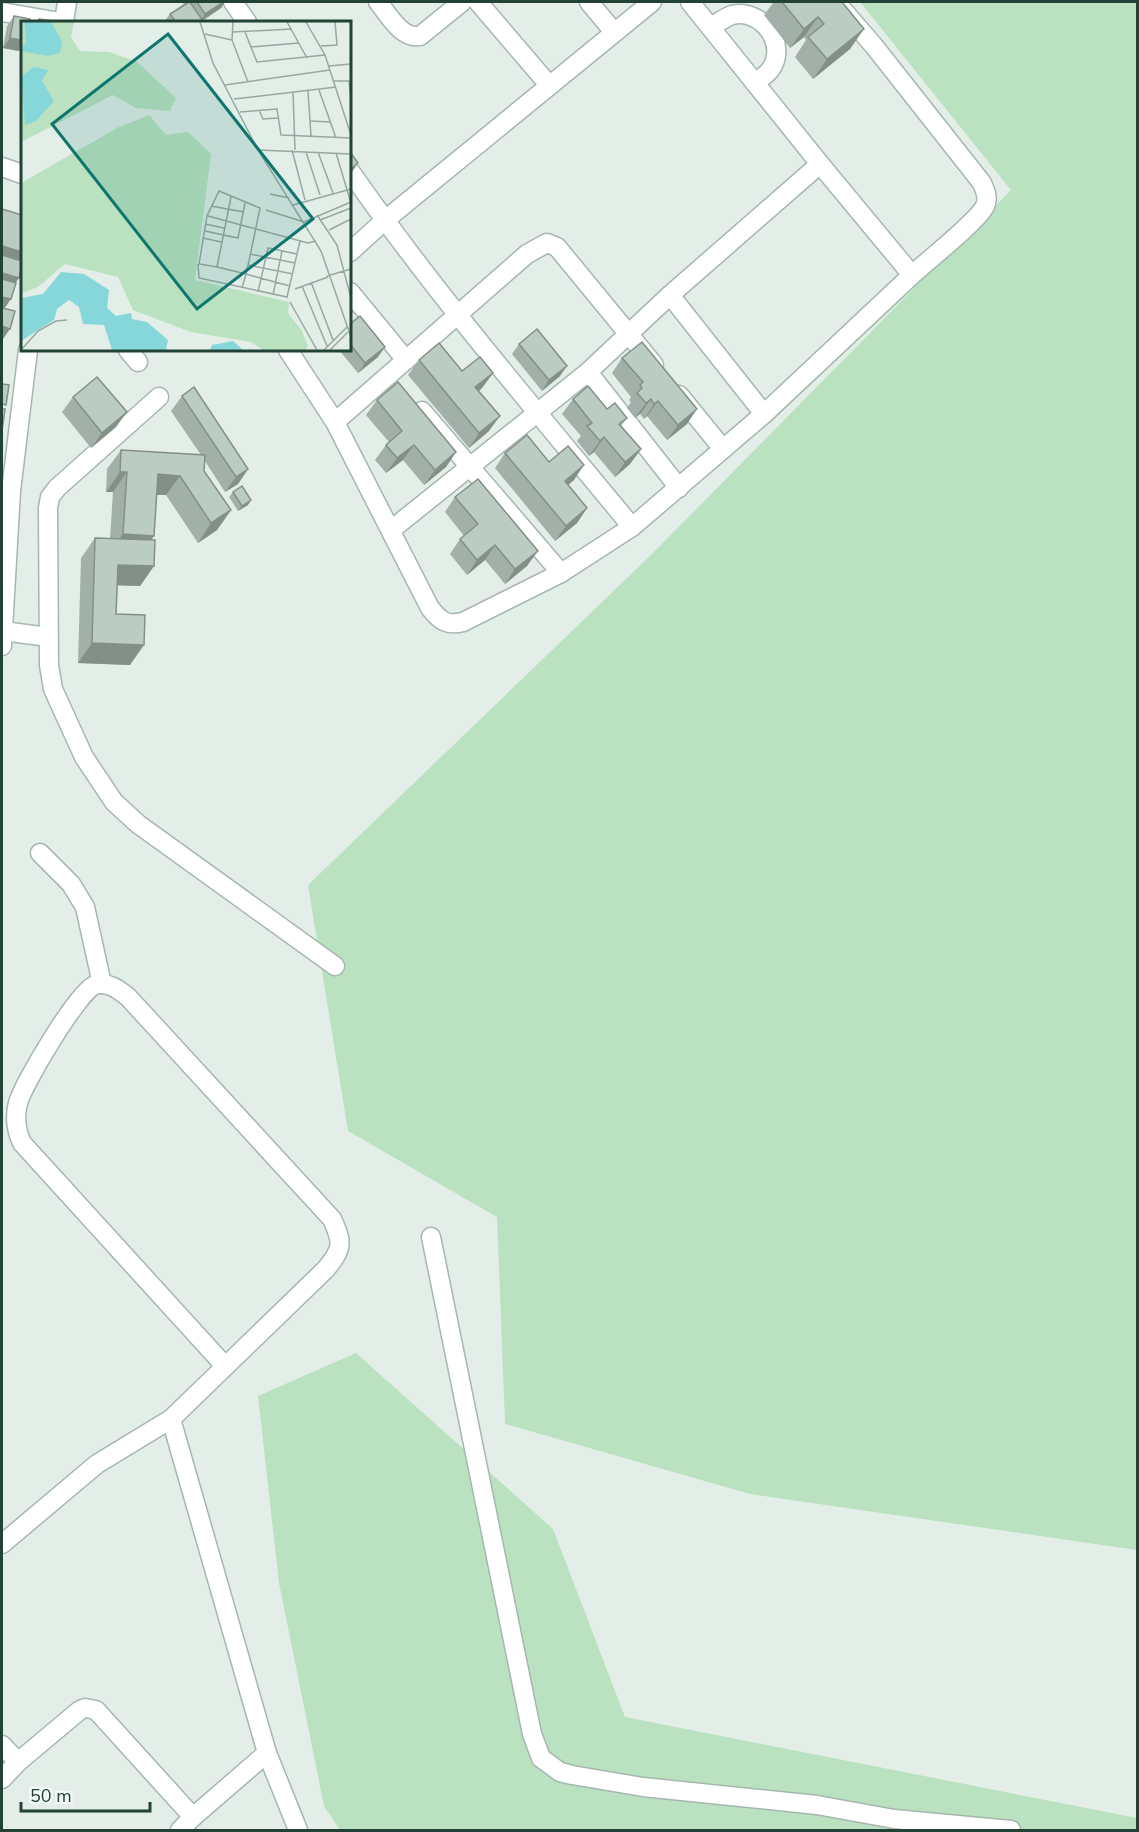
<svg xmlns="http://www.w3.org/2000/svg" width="1139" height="1832" font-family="'Nunito Sans',sans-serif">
<rect width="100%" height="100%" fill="#e3eee8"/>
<g fill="#bae2c0">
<path d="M 860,2 L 1137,2 L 1137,1550 L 750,1494 L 505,1424 L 497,1217 L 348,1131 L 308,885 L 652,554 L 1011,190 Z"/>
<path d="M 356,1353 L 553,1529 L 625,1717 L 1137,1818 L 1137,1830 L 340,1830 L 324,1806 L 279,1583 L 258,1396 Z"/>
</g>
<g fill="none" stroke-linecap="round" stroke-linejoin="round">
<g stroke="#a5b7af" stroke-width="21">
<g id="minor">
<path d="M 233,2 L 247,22"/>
<path d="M 378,2 C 389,15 401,39 420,36 L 462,2"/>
<path d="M 478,2 L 549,85"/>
<path d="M 589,2 L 614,32"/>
<path d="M 836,2 L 874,46 L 982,183 C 985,190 989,198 985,206 C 978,221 927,261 912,275"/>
<path d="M 2,12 L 60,22"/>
<path d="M 64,22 L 67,2"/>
<path d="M 711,27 C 717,24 725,17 732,15 C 762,8 789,45 770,70 C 766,75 760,79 755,83"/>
<path d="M 2,167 L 22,174"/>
<path d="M 350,171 C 436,295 536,410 632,527"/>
<path d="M 350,252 L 384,221 L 652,2"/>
<path d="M 350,292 L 406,360"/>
<path d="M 670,295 L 764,414"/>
<path d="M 128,350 L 138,362"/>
<path d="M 288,350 L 335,422 L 430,608 C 440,621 447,626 463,622 L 561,573 L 632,527 L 764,414 L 912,275 L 820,164 L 690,2"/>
<path d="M 588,372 L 679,488"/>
<path d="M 679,395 L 723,449"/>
<path d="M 159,397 L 57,488 L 50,497 L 48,508 L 49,665 L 53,689 L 84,757 L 114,802 L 138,824 L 335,966"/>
<path d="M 422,411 L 561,573"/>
<path d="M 335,422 L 527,254 L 547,243 L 557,247 L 654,365"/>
<path d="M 391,530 L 588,372 L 670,295 L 820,164"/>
<path d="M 3,631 L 48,637"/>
<path d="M 2,646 L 11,491 L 28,350"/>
<path d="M 40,853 L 71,884 L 85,907 L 102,984"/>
<path d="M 431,1237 L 532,1734 L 541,1758 L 560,1772 L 572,1775 L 643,1787 L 817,1805 L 894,1819 L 1011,1830"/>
<path d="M 171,1419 L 267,1753 L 193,1817"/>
<path d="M 2,1544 L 97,1464 L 171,1419 L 326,1269 C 343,1248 343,1243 332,1219 L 128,997 C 119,990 108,981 95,985 C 79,990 23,1084 18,1103 C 14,1118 16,1130 22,1143 L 225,1366"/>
<path d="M 2,1745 L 18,1762 L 80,1710 L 85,1708 L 96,1710 L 193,1817 L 180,1830"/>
<path d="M 267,1753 L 298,1830"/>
<path d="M 2,1779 L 18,1762"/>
</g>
</g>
<use href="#minor" stroke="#fff" stroke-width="18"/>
</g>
<g fill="#a1b0a8">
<path d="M 182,2 L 225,2 L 221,8 L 203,21 L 202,22 L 164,22 L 170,14 L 184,4 Z"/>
<path d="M 771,2 L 842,2 L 850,49 L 813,79 L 795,57 L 806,40 L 804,37 L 790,48 L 764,15 L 773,3 Z"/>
<path d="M 14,16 L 19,51 L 3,48 L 7,26 Z"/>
<path d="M 350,324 L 378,357 L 358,373 L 339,350 L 350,350 Z"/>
<path d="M 519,344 L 560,376 L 542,391 L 512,354 Z"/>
<path d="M 622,358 L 687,424 L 667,440 L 647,416 L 644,419 L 640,414 L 635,418 L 627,408 L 631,402 L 629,400 L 631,397 L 612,373 Z"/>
<path d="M 419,360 L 462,371 L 493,373 L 482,388 L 479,391 L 489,431 L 469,448 L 408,375 Z"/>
<path d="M 182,396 L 248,469 L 238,484 L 225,492 L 205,461 L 204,471 L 231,510 L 217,530 L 198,543 L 166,495 L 156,495 L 151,540 L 154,566 L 140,586 L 117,585 L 116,614 L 130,665 L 78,663 L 81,558 L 95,538 L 110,539 L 113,492 L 106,492 L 107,469 L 121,450 L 201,455 L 171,411 Z"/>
<path d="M 73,397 L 116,427 L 91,448 L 62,412 Z"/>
<path d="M 573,399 L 607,409 L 627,418 L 621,426 L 641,449 L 630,464 L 615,477 L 594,452 L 589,456 L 577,441 L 581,436 L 562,414 Z"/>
<path d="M 377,400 L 456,452 L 446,467 L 424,485 L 403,460 L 386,473 L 375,460 L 386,445 L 389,442 L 366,415 Z"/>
<path d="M 505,453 L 549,462 L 574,480 L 568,485 L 587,508 L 577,523 L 555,541 L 495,468 Z"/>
<path d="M 233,492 L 248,505 L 238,511 L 229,497 Z"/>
<path d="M 455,497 L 527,566 L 505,584 L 485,560 L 467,575 L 450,554 L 460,539 L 464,536 L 445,512 Z"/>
</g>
<g fill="#839088">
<path d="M 223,2 L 225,2 L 221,8 L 199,22 L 205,14 Z"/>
<path d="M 818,17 L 804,37 L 790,48 L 804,29 Z"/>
<path d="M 864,29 L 850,49 L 813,79 L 827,59 Z"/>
<path d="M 10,38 L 22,40 L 22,46 L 19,51 L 3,48 Z"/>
<path d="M 358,163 L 350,175 L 350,170 Z"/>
<path d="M 2,246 L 22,252 L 22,260 L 16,268 L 2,264 Z"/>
<path d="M 2,273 L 19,278 L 12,288 L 2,285 Z"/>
<path d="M 2,297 L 11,299 L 4,309 L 2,309 Z"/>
<path d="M 2,326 L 10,329 L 3,339 L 2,339 Z"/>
<path d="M 385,347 L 378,357 L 358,373 L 365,363 Z"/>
<path d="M 567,366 L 560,376 L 542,391 L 549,380 Z"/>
<path d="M 493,373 L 482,388 L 465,402 L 475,387 Z"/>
<path d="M 651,399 L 640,414 L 635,418 L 646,403 Z"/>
<path d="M 658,401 L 647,416 L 644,419 L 654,404 Z"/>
<path d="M 697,409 L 687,424 L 667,440 L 678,425 Z"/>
<path d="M 127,412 L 116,427 L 91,448 L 102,433 Z"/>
<path d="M 500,416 L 489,431 L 469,448 L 479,433 Z"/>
<path d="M 604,437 L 594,452 L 589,456 L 600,441 Z"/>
<path d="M 414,445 L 403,460 L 386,473 L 397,458 Z"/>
<path d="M 641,449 L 630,464 L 615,477 L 625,462 Z"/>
<path d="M 456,452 L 446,467 L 424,485 L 435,470 Z"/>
<path d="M 584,465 L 574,480 L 554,496 L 565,481 Z"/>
<path d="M 248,469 L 238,484 L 225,492 L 236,477 Z"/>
<path d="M 120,472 L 127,472 L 113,492 L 106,492 Z"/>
<path d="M 158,474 L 180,476 L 166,495 L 144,494 Z"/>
<path d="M 251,500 L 248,505 L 238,511 L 242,506 Z"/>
<path d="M 587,508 L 577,523 L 555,541 L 566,526 Z"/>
<path d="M 231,510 L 217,530 L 198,543 L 211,523 Z"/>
<path d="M 123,534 L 154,536 L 140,556 L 109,554 Z"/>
<path d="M 495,545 L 485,560 L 467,575 L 477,560 Z"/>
<path d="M 538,551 L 527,566 L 505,584 L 515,569 Z"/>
<path d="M 118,565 L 154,566 L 140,586 L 104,585 Z"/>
<path d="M 92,643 L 144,645 L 130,665 L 78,663 Z"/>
</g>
<g fill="#bbcdc3" stroke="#839088" stroke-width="1.5">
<path d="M 189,2 L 190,2 L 203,21 L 201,22 L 176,22 L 170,14 Z"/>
<path d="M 197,2 L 223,2 L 205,14 Z"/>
<path d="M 782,2 L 842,2 L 864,29 L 827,59 L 808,37 L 824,24 L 818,17 L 804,29 Z"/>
<path d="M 14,16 L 30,19 L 29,22 L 22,22 L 22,40 L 10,38 Z"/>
<path d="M 39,19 L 52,21 L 52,22 L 38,22 Z"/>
<path d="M 350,152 L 358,163 L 350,170 Z"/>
<path d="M 2,209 L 22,215 L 22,252 L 2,246 Z"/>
<path d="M 2,255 L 22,261 L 22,265 L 19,278 L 2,273 Z"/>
<path d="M 2,279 L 16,283 L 11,299 L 2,297 Z"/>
<path d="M 2,308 L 15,311 L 10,329 L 2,326 Z"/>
<path d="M 360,316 L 385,347 L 365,363 L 350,344 L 350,324 Z"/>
<path d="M 537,329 L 567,366 L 549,380 L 519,344 Z"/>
<path d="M 642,342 L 697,409 L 678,425 L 658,401 L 654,404 L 651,399 L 646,403 L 637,393 L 642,388 L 640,385 L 643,382 L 622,358 Z"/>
<path d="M 439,343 L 462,371 L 480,357 L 493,373 L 475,387 L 500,416 L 479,433 L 419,360 Z"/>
<path d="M 97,377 L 127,412 L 102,433 L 73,397 Z"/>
<path d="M 398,382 L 456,452 L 435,470 L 414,445 L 397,458 L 386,445 L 402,431 L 377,400 Z"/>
<path d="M 2,384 L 9,385 L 6,405 L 2,404 Z"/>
<path d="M 588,386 L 607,409 L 615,403 L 627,418 L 619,424 L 641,449 L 625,462 L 604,437 L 600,441 L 587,426 L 592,423 L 573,399 Z"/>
<path d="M 194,387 L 248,469 L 236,477 L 182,396 Z"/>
<path d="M 2,409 L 5,409 L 2,431 Z"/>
<path d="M 527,435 L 549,462 L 568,446 L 584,465 L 565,481 L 587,508 L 566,526 L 505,453 Z"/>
<path d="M 121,450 L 205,455 L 204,471 L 231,510 L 211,523 L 180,476 L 158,474 L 154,536 L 123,534 L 127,472 L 120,472 Z"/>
<path d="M 478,479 L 538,551 L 515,569 L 495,545 L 477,560 L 460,539 L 478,524 L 455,497 Z"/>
<path d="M 242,486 L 251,500 L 242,506 L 233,492 Z"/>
<path d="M 95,538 L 155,540 L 154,566 L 118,565 L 116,614 L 145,615 L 144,645 L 92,643 Z"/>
</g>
<g transform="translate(21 21)">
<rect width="330" height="330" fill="#e3eee8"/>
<path d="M 0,1 L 53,1 L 50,16 L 59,30 L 88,31 L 116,41 L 155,77 L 149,90 L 115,87 L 92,74 L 0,121 ZM 128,94 L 145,114 L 167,111 L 190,133 L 174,259 L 268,281 L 267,292 L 281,310 L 287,325 L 284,329 L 242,329 L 230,321 L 170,311 L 112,289 L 97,256 L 44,243 L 17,266 L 0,272 L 0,162 L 98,106 Z" fill="#bae2c0"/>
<path d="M 3,1 L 30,1 L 41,20 L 39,32 L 27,35 L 0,30 L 5,20 ZM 13,46 L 27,49 L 21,60 L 33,80 L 15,100 L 4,104 L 0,56 ZM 40,251 L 63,253 L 88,269 L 86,287 L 95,295 L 110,292 L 111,298 L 126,301 L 147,319 L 145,329 L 91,329 L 83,304 L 62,303 L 58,286 L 48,279 L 36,288 L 33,299 L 0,320 L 0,277 L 22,273 ZM 212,320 L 222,329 L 189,329 L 191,324 Z" fill="#86d7d9"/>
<path fill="none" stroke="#95a9a0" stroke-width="1.5" d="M 179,1 L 192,42 L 237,129 L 300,230 L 330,316M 212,1 L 211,19 L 227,61M 266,1 L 286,37M 285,1 L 304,34 L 330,114M 212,11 L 271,8M 224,11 L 236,41 L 304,34M 184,13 L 211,19M 300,25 L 316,24 L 314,1M 229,26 L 278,22M 308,45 L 330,43M 313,60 L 328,60 L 330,78M 204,64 L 309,49M 298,69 L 315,117M 287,70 L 290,115M 272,71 L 274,129M 213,78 L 315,66M 238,89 L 242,98 L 257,97M 219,91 L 256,88 L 260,114 L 330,117M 290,100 L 309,101M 237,129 L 330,133M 271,129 L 284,179M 285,131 L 299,174M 297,131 L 312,172M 315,132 L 330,182M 249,173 L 268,177M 272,184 L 330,168M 190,185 L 223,191M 245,189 L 283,201 L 330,181M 296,194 L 316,224 L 330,277M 187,195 L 287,222 L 295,220M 299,199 L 330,187M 184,203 L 203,207M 308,209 L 330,198M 184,210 L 217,217 L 224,182M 182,217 L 200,221M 229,233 L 274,242M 177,243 L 178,257 L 266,276 L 279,220M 227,244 L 272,253M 196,246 L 210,176M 306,255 L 330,248M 290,261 L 312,319M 281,265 L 306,325M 221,267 L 225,253 L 227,244 L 228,240 L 239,187 L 198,170 L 186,195 L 178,243 L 196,246 L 225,253 L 239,257 L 269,265M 274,268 L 307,256M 237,271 L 247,227 L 276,233M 252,274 L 261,230M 269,281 L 296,329M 0,329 L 17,310 L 35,300 L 46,299M 303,329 L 326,306M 309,329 L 327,311"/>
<path fill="#0f766e" fill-opacity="0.15" stroke="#0f766e" stroke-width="3" d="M 147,13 L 292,198 L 176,288 L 31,103 Z"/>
<rect width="330" height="330" fill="none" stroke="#214235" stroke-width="3"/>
</g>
<rect width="1139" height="1832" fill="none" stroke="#214235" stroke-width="6"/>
<path d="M21 1802v9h129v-9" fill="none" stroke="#214235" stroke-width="3"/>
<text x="30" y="1802" font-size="18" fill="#214235" stroke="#f4faf7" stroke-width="4.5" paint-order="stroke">50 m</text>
</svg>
